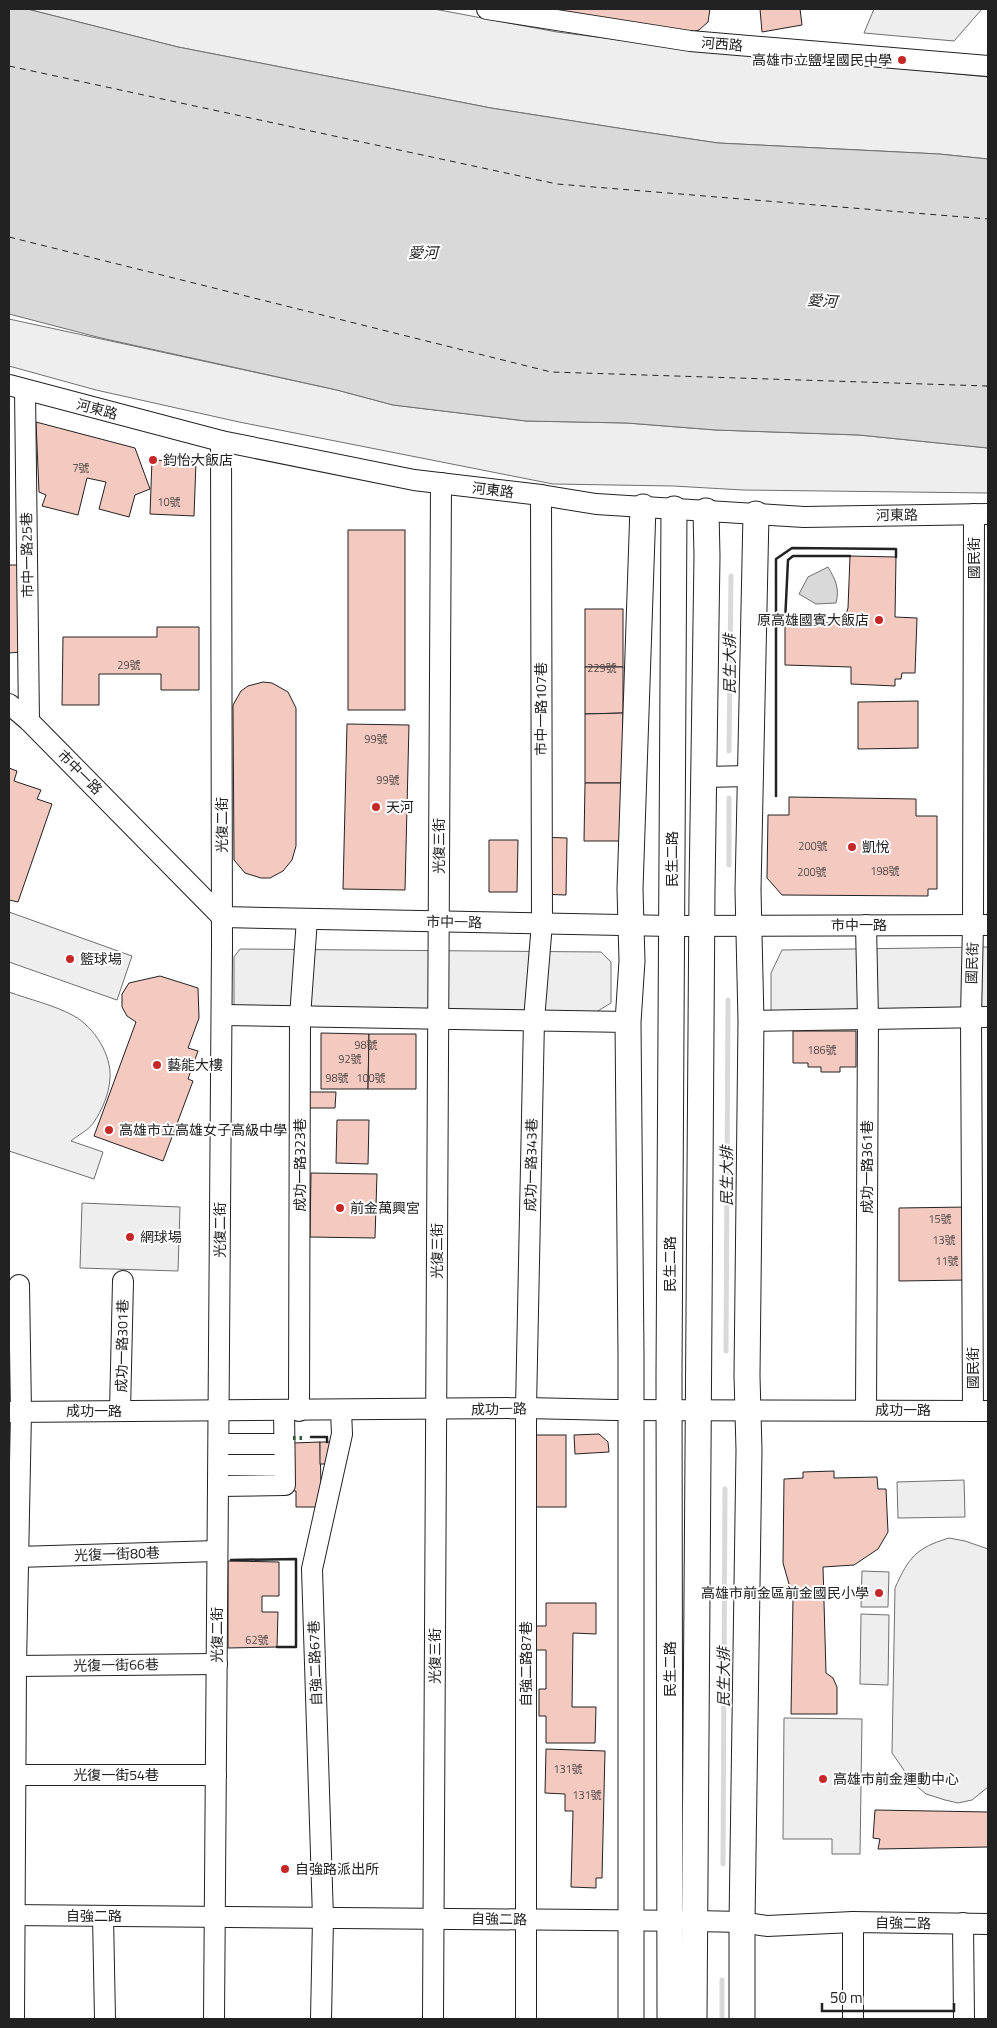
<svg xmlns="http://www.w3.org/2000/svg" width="997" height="2028" font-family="'Titillium Web','Noto Sans TC',sans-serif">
<rect width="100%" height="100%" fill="#fff"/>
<g fill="#eee" stroke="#6f6f6f">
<path d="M 27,9 L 434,9 L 557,32 L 644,43 L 988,77 L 988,159 L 939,154 L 718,143 L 624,129 L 491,108 L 178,47 Z"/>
<path d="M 874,9 L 982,9 L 954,41 L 864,33 Z"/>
<path d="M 9,319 L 337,390 L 393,405 L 526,421 L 627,423 L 716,430 L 859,435 L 988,448 L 988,493 L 743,490 L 673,486 L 553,484 L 239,422 L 96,390 L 9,366 Z"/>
<path d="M 9,912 L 132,956 L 117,1000 L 9,962 Z"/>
<path d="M 988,947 L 988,1011 L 771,1015 L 771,973 L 782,950 Z"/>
<path d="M 240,949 L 601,952 L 611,962 L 611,1003 L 596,1012 L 234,1006 L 234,957 Z"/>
<path d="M 9,992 C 28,999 57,1006 74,1016 C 94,1027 112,1055 110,1079 C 109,1094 102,1110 94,1122 C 89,1130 78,1135 71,1141 L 103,1152 L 94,1179 L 9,1151 Z"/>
<path d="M 82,1203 L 180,1207 L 178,1271 L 80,1268 Z"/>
<path d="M 964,1480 L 965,1517 L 898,1518 L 897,1482 Z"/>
<path d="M 949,1538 L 965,1541 L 988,1549 L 988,1787 L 972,1800 L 958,1803 L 945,1800 L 926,1794 L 913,1783 L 892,1753 L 895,1588 C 909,1557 916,1548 949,1538 Z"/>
<path d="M 862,1571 L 889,1572 L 888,1607 L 861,1607 Z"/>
<path d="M 861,1614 L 889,1615 L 888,1685 L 860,1684 Z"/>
<path d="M 784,1718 L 862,1719 L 860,1854 L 832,1854 L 832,1839 L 783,1839 Z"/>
</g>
<g fill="#d9d9d9" stroke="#6f6f6f">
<path d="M 9,9 L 27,9 L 178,47 L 491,108 L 624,129 L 718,143 L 939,154 L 988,159 L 988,448 L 859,435 L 716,430 L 627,423 L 526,421 L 393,405 L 337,390 L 101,338 L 9,314 Z"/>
<path d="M 828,567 C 835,579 840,588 836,603 L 816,604 L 799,594 L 808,577 Z"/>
</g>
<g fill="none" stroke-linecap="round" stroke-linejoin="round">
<g stroke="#d9d9d9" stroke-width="5">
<path d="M 729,751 L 731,576"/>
<path d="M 729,865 L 729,798"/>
<path d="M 726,1351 L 728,1000"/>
<path d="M 723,1864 L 725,1489"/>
<path d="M 722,2019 L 722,1980"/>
</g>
<g stroke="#222" stroke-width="1" stroke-dasharray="6 5" stroke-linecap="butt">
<path d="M 9,66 L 557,184 L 988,219"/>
<path d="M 9,237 L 551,372 L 987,386 L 988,388"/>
</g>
</g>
<g fill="#f3c9c0" stroke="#222">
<path d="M 560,9 L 710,9 L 708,22 L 699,30 L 689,33 L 559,13 Z"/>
<path d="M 760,9 L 800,9 L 802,25 L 762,32 Z"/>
<path d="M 36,422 L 135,448 L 150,489 L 135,495 L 129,517 L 99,509 L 106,482 L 87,478 L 78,515 L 42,506 L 46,495 L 39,492 Z"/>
<path d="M 152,460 L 196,462 L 194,516 L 150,514 Z"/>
<rect x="348" y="530" width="57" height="180"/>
<path d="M 850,556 L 896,557 L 895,617 L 917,618 L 915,673 L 902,673 L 901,679 L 895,679 L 895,686 L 851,684 L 851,667 L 785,665 L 785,622 L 833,623 L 843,618 L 846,614 L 848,608 Z"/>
<path d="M 9,565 L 18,565 L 21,652 L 9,653 Z"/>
<rect x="585" y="609" width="38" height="58"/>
<path d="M 157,627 L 199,627 L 199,690 L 161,690 L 161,674 L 99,674 L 99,705 L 62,705 L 63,637 L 157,637 Z"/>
<path d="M 585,667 L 623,667 L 623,713 L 585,714 Z"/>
<path d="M 263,682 L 272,683 L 288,692 L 296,708 L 296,846 L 292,860 L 283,871 L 270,878 L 261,878 L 245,873 L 234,860 L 233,705 L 241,691 L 248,686 Z"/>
<path d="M 918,701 L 918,748 L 858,749 L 858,702 Z"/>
<path d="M 623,713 L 622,783 L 585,783 L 585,714 Z"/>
<path d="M 347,724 L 409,725 L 405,890 L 343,889 Z"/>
<path d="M 9,768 L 17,771 L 14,781 L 41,790 L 37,799 L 52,804 L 18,902 L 9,900 Z"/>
<path d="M 585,783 L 622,783 L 622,841 L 584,841 Z"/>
<path d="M 789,797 L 916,799 L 916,816 L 937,816 L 937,889 L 928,889 L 928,896 L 782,895 L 767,878 L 768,815 L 789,815 Z"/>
<path d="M 538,837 L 567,838 L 566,895 L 537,894 Z"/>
<path d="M 489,840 L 518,840 L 517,892 L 489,892 Z"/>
<path d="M 160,976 L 198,988 L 199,1018 L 188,1048 L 198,1051 L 188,1079 L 193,1081 L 163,1161 L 94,1136 L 136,1022 L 127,1016 L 122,1007 L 122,994 L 129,983 Z"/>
<path d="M 793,1031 L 856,1031 L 856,1067 L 840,1067 L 840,1072 L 821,1072 L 821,1067 L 808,1067 L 808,1063 L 793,1063 Z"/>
<path d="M 321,1033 L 369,1034 L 368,1089 L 321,1089 Z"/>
<path d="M 369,1034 L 416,1034 L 416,1089 L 368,1089 Z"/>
<path d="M 305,1092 L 336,1092 L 335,1108 L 305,1108 Z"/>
<path d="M 337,1120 L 369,1120 L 368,1164 L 336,1163 Z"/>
<path d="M 311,1173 L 377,1174 L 375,1238 L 310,1237 Z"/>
<path d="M 968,1207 L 969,1280 L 899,1281 L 899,1208 Z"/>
<path d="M 599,1434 L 608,1442 L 609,1452 L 575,1454 L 574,1435 Z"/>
<rect x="535" y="1435" width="31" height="72"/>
<path d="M 320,1442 L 321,1488 L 315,1507 L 296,1507 L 296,1491 L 293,1491 L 293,1443 Z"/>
<rect x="320" y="1442" width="10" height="22"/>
<path d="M 834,1471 L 834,1478 L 877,1477 L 878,1489 L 886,1489 L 888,1532 L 878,1549 L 854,1565 L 823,1567 L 826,1673 L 833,1678 L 837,1687 L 837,1714 L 791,1714 L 793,1598 L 783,1563 L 784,1479 L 803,1478 L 803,1472 Z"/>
<path d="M 228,1561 L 279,1562 L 279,1596 L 262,1596 L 262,1612 L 278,1612 L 277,1647 L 228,1648 Z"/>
<path d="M 546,1603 L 596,1603 L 596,1634 L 573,1633 L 572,1707 L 596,1707 L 595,1743 L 546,1743 L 546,1716 L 539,1716 L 539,1689 L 546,1689 L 546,1650 L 536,1650 L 536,1626 L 546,1626 Z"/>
<path d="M 546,1749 L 605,1751 L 602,1878 L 596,1878 L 596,1888 L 571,1887 L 573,1811 L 565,1811 L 565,1794 L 545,1793 Z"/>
<path d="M 875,1810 L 988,1812 L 988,1847 L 878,1849 L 880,1839 L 873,1838 Z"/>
</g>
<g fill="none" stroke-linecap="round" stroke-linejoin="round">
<g stroke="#222" stroke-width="22">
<g id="minor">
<path d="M 487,9 L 690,41 L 988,66"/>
<path d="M 9,385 L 221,441 L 414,480 L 541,495 L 596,504 L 804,517 L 988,514"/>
<path d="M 25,390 L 29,721"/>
<path d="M 9,704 L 29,721 L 222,917 L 672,926 L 988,925"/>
<path d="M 704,777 L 749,776"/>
<path d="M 222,1015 L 628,1022"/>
<path d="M 751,1021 L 988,1017"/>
<path d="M 866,1410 L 868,1018 L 866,925"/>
<path d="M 120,1411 L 123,1281"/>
<path d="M 299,1411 L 300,1017 L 307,919"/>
<path d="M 973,1411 L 971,1017 L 973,925 L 974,514"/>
<path d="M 9,1412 L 526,1408 L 615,1410 L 988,1411"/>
<path d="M 225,1444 L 284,1444"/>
<path d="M 226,1465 L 284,1465"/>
<path d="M 218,1486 L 285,1485 L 284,1411"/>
<path d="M 17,1557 L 217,1551"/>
<path d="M 16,1666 L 217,1664"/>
<path d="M 16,1775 L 216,1775"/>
<path d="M 9,1915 L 695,1921 L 742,1922 L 767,1926 L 853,1922 L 988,1924"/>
<path d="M 103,1916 L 105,2019"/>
<path d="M 853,1922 L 853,2019"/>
<path d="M 963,1923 L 964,2019"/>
<path d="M 14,2019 L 16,1666 L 21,1412 L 19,1285"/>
<path d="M 214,2019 L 222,945 L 221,441"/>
<path d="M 321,2019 L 323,1918 L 312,1569 L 342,1434 L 341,1411"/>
<path d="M 433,2019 L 441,483"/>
<path d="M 526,2019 L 526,1408 L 534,1020 L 542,923 L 541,495"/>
</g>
</g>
<g stroke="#222" stroke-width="27">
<g id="major">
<path d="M 631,2019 L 631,1355 L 628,1022 L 632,961 L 630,889 L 643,507"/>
<path d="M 670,2019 L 669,1375 L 674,509"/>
<path d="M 694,2019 L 702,890 L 707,556 L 706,511"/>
<path d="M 742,2019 L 742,1922 L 749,1450 L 747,1376 L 751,1021 L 748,890 L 756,514"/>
</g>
</g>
<use href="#minor" stroke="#fff" stroke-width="20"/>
<use href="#major" stroke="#fff" stroke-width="25"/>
<path stroke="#2f5e38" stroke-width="4" stroke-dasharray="2.5 4" stroke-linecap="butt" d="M 293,1438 L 306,1438"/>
<g stroke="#222" stroke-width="2.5">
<path d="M 785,622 L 788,560 L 793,556 L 850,556"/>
<path d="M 776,796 L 776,559 L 792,548 L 896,549 L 896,557"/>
<path d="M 311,1437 L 327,1437 L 327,1442"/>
<path d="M 231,1560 L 296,1559 L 296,1647 L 277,1647"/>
</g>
</g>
<g fill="#c62828" stroke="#fff" stroke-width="2">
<circle cx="902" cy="60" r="5"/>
<circle cx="153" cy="460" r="5"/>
<circle cx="879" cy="620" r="5"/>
<circle cx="376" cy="807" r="5"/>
<circle cx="852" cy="847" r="5"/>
<circle cx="70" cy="959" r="5"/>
<circle cx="157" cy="1065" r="5"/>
<circle cx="109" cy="1130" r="5"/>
<circle cx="340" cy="1208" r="5"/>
<circle cx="130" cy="1237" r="5"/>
<circle cx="879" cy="1593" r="5"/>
<circle cx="823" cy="1779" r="5"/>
<circle cx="285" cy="1869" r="5"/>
</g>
<g text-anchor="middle" stroke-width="4" stroke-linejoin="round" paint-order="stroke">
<g font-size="11" fill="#564c4a">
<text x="81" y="472">7號</text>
<text x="169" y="506">10號</text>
<text x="129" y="669">29號</text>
<text x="602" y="672">229號</text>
<text x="376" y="743">99號</text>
<text x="388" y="784">99號</text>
<text x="813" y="850">200號</text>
<text x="885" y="875">198號</text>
<text x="812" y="876">200號</text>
<text x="366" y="1049">98號</text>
<text x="822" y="1054">186號</text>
<text x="350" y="1063">92號</text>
<text x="337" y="1082">98號</text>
<text x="371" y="1082">100號</text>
<text x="940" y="1223">15號</text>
<text x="944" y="1244">13號</text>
<text x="947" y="1265">11號</text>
<text x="257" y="1644">62號</text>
<text x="568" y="1773">131號</text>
<text x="587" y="1799">131號</text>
</g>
<g font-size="14" fill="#222" stroke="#fff">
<text transform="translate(722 44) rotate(5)" y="5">河西路</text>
<text transform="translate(97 409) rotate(15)" y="5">河東路</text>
<text transform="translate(493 490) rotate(7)" y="5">河東路</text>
<text transform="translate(897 515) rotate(-1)" y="5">河東路</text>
<text transform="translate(27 555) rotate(-91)" y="5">市中一路25巷</text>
<text transform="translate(974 558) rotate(-90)" y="5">國民街</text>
<text transform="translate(541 709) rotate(-90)" y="5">市中一路107巷</text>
<text transform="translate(80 772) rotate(45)" y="5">市中一路</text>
<text transform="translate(222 825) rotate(-90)" y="5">光復二街</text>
<text transform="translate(439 846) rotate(-90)" y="5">光復三街</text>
<text transform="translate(672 859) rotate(-90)" y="5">民生二路</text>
<text transform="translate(454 922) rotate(1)" y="5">市中一路</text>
<text x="859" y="930">市中一路</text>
<text transform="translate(972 963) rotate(-88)" y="5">國民街</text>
<text transform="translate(300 1165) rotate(-90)" y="5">成功一路323巷</text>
<text transform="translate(531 1165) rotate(-89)" y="5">成功一路343巷</text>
<text transform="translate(867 1167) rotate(-90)" y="5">成功一路361巷</text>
<text transform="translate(220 1230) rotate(-90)" y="5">光復二街</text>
<text transform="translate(437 1251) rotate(-90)" y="5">光復三街</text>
<text transform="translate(670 1264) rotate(-90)" y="5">民生二路</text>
<text transform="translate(122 1346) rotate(-89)" y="5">成功一路301巷</text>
<text transform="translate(973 1368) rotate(-90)" y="5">國民街</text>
<text transform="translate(499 1409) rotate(-1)" y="5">成功一路</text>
<text x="903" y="1415">成功一路</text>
<text x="94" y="1416">成功一路</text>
<text transform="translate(117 1554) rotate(-2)" y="5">光復一街80巷</text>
<text transform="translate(217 1635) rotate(-90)" y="5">光復二街</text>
<text transform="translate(435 1656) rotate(-90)" y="5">光復三街</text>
<text transform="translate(315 1663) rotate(-92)" y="5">自強二路67巷</text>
<text transform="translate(526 1664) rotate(-90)" y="5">自強二路87巷</text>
<text transform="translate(116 1665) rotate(-1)" y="5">光復一街66巷</text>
<text transform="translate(670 1669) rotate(-90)" y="5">民生二路</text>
<text x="116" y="1780">光復一街54巷</text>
<text x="94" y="1921">自強二路</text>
<text transform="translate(499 1919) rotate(1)" y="5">自強二路</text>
<text transform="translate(903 1923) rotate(1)" y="5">自強二路</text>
</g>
<g font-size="14" fill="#222" stroke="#fff" text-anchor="start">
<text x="892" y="65" text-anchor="end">高雄市立鹽埕國民中學</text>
<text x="163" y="465">鈞怡大飯店</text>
<text x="869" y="625" text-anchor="end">原高雄國賓大飯店</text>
<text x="386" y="812">天河</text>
<text x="862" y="852">凱悅</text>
<text x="80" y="964">籃球場</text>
<text x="167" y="1070">藝能大樓</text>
<text x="119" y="1135">高雄市立高雄女子高級中學</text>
<text x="350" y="1213">前金萬興宮</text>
<text x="140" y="1242">網球場</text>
<text x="869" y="1598" text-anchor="end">高雄市前金區前金國民小學</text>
<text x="833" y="1784">高雄市前金運動中心</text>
<text x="295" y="1874">自強路派出所</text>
</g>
<g font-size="15" font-style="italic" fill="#222" stroke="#fff">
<text x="423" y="258">愛河</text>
<text transform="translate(822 301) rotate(4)" y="5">愛河</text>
<text transform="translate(730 664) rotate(-90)" y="5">民生大排</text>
<text transform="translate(727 1176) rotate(-90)" y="5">民生大排</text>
<text transform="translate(724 1677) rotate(-90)" y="5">民生大排</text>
</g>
</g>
<rect width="997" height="2028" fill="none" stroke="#222222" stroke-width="20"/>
<path d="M822 2003v8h132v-8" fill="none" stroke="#222222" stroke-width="2.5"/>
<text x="830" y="2003" font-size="15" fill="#222222" stroke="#ffffff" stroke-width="4" paint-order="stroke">50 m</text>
</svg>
